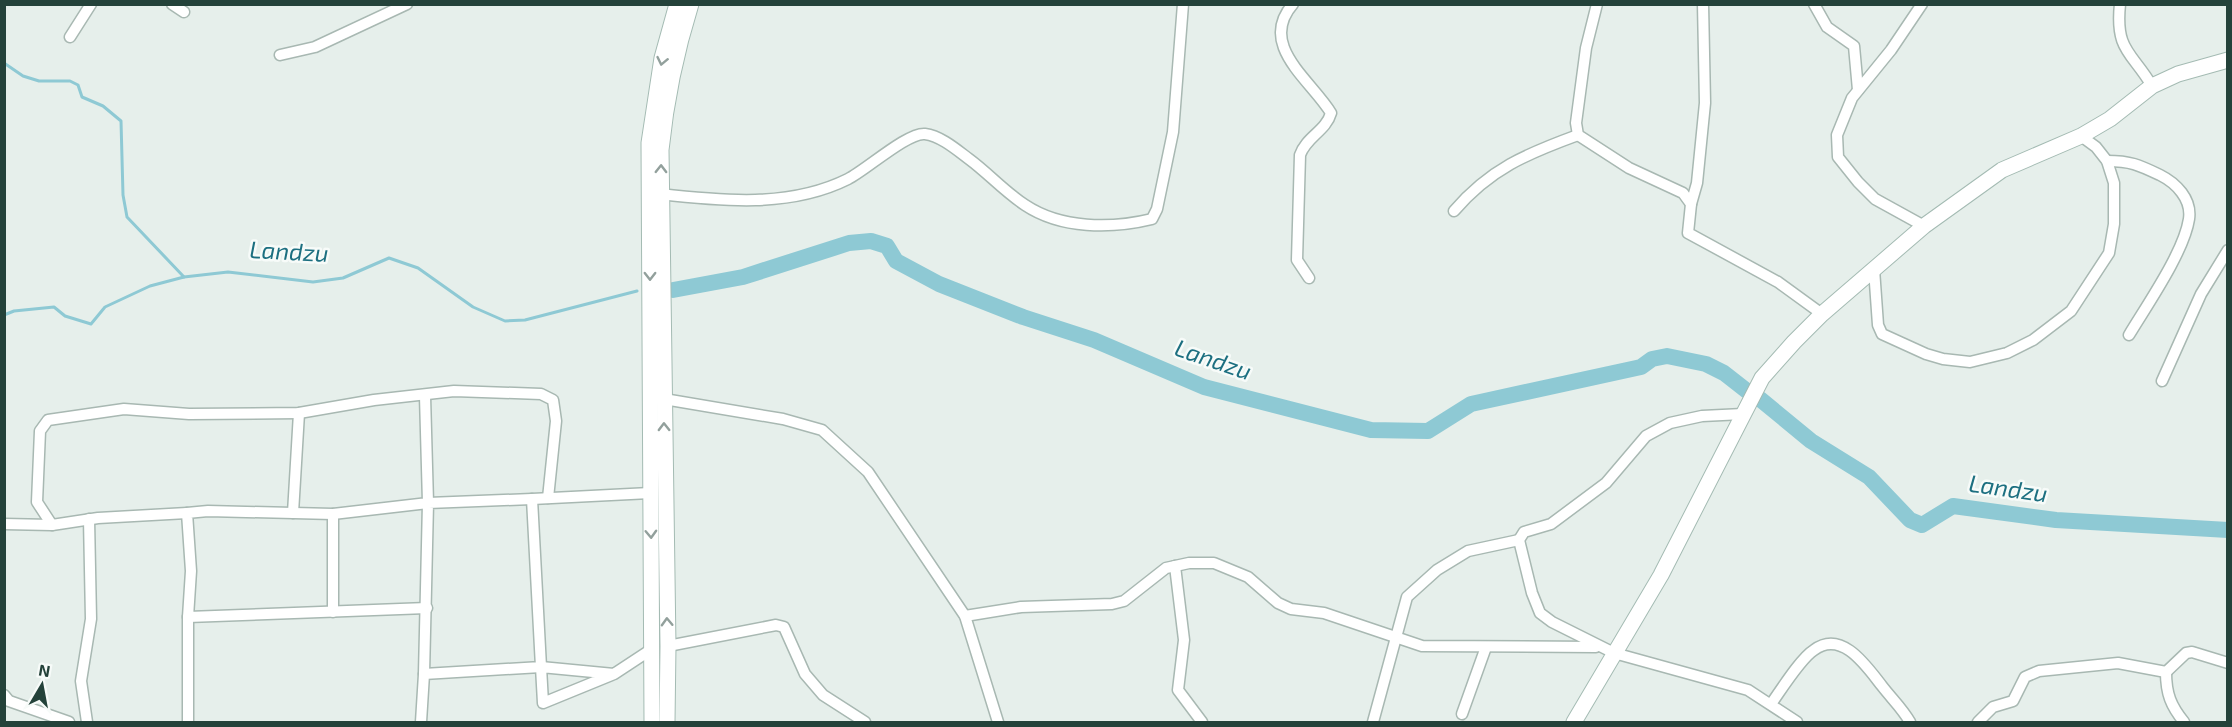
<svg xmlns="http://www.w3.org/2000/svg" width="2232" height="727" font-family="'Exo 2',sans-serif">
<rect width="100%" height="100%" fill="#e6efeb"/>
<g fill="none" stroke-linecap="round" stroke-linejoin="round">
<g stroke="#8ec9d4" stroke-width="3">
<path d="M 4,63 L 23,76 L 39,81 L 70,81 L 78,85 L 82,97 L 103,106 L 121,121 L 123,195 L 127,217 L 184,277"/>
<path d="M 4,315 L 14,311 L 54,307 L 65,316 L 91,324 L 105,307 L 150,286 L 184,277 L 228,272 L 313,282 L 343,278 L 389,258 L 418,268 L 473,307 L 505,321 L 525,320 L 637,291"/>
</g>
<g stroke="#8ec9d4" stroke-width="16">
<path d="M 673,290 L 743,277 L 849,243 L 871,241 L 887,246 L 896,261 L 939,284 L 1023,317 L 1094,340 L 1204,387 L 1371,430 L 1428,431 L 1471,404 L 1641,367 L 1652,359 L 1667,356 L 1706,364 L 1724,373 L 1747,391"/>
<path d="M 1760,399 L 1811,441 L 1869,477 L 1910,520 L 1922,525 L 1953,506 L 2056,520 L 2228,530"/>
</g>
<g stroke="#a8b8b2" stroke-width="13">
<g id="street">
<path d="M 172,4 L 184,12"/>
<path d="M 1293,4 C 1257,45 1311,80 1331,113 C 1326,131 1306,137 1300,155 L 1297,260 L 1309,278"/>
<path d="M 1597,4 L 1586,48 L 1576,123 L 1578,135 L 1629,168 L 1683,193 L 1691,204 L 1688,233 L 1778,282 L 1822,314"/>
<path d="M 1814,4 L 1827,27 L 1854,46 L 1858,90"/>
<path d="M 1922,4 L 1891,50 L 1852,98 L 1837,135 L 1838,157 L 1858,182 L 1875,199 L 1924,226"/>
<path d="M 2120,4 C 2115,51 2132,52 2152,86"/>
<path d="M 70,37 L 91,4"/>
<path d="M 280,55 L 315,47 L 407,4"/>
<path d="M 2107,161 C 2131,161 2139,165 2160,175 C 2176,183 2192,199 2189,219 C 2184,252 2147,305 2129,335"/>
<path d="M 660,194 C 722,201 790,208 848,179 C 866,170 908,132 925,134 C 941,136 957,150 969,159 C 988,173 1005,192 1025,205 C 1061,229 1111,229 1152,219 L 1157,209 L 1173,132 L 1183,4"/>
<path d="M 1691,204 L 1697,183 L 1705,103 L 1703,4"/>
<path d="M 1454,211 C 1490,169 1526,154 1578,135"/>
<path d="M 1874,269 L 1878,325 L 1882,334 L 1926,354 L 1943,359 L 1970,362 L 2007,353 L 2033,340 L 2071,311 L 2109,253 L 2114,224 L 2114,183 L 2107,161 L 2096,147 L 2081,136"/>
<path d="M 2162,381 L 2201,294 L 2228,250"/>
<path d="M 425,396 L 428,503 L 333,514 L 208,511 L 187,513 L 191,571 L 188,617 L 427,608"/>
<path d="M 664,399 L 783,419 L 822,430 L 868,472 L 965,616 L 998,722"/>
<path d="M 1743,414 L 1702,416 L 1670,423 L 1646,436 L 1606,483 L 1551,524 L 1524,532 L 1519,540 L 1532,593 L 1540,613 L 1552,622 L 1614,653 L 1748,690 L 1797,722"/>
<path d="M 293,513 L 299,413"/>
<path d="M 333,514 L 333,612"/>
<path d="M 4,524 L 52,525 L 98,518 L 187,513"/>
<path d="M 52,525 L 37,502 L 40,431 L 48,420 L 124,409 L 189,414 L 299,413 L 374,400 L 454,391 L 541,394 L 553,400 L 556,421 L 548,498"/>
<path d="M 1175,566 L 1184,640 L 1178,690 L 1202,722"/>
<path d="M 965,616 L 1021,607 L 1112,604 L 1124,601 L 1166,568 L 1189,563 L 1214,563 L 1248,577 L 1278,603 L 1291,609 L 1324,613 L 1422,646 L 1596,647"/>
<path d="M 668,646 L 776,625 L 784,627 L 805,674 L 823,695 L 865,722"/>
<path d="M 2166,672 C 2166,694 2171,706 2184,722"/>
<path d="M 424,674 L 428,503 L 532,499"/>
<path d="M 614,674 L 543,703 L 541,667 L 614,674 L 652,649"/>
<path d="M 4,695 L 9,701 L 69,722"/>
<path d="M 1771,704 C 1781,690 1801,658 1814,650 C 1842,629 1867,667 1882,686 C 1892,699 1902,708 1910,722"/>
<path d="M 1462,714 L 1486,647"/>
<path d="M 87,722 L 81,681 L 91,619 L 89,519"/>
<path d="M 188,722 L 188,617"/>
<path d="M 421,722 L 424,674 L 541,667 L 532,499 L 650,493"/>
<path d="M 1373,722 L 1407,597 L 1437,570 L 1468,551 L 1519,540"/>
<path d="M 1978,722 L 1993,707 L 2013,701 L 2025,677 L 2039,671 L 2118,663 L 2166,672 L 2186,653 L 2192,652 L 2228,663"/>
</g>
</g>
<g stroke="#a4bbb3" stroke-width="17">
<g id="secondary">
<path d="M 652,722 L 649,143 L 662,58 L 677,4"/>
<path d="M 667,722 L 668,646 L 661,150 C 666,100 676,52 691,4"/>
<path d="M 1574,722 L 1661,575 L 1762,378 L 1794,342 L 1822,314 L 1924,226 L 2002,170 L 2081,136 L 2110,119 L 2152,86 L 2178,74 L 2228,60"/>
</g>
</g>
<use href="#street" stroke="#fff" stroke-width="10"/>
<use href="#secondary" stroke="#fff" stroke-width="15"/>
</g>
<defs><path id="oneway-chevron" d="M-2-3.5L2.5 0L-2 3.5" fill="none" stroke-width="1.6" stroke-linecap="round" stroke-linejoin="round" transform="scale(1.5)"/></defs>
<g stroke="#92a09c">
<use href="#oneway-chevron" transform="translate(662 61) rotate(102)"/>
<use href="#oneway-chevron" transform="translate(661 169) rotate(-89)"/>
<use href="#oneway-chevron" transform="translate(650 276) rotate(90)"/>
<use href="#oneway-chevron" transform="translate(664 427) rotate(-91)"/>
<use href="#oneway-chevron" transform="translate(651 534) rotate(88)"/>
<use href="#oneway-chevron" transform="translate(667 622) rotate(-92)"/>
</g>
<g text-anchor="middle" stroke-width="5" stroke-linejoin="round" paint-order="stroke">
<g font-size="24" font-style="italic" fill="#1c6f80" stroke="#f7fbf9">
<text transform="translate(289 252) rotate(3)" y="8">Landzu</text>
<text transform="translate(1213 360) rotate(19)" y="8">Landzu</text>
<text transform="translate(2008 489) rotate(8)" y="8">Landzu</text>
</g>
</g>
<rect width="2232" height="727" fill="none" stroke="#24423a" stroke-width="12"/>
<g transform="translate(42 685) rotate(10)" stroke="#f7fbf9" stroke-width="4.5" paint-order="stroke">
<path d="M0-4.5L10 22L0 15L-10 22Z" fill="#24423a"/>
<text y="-9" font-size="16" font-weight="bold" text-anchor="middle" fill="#24423a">N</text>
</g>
</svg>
